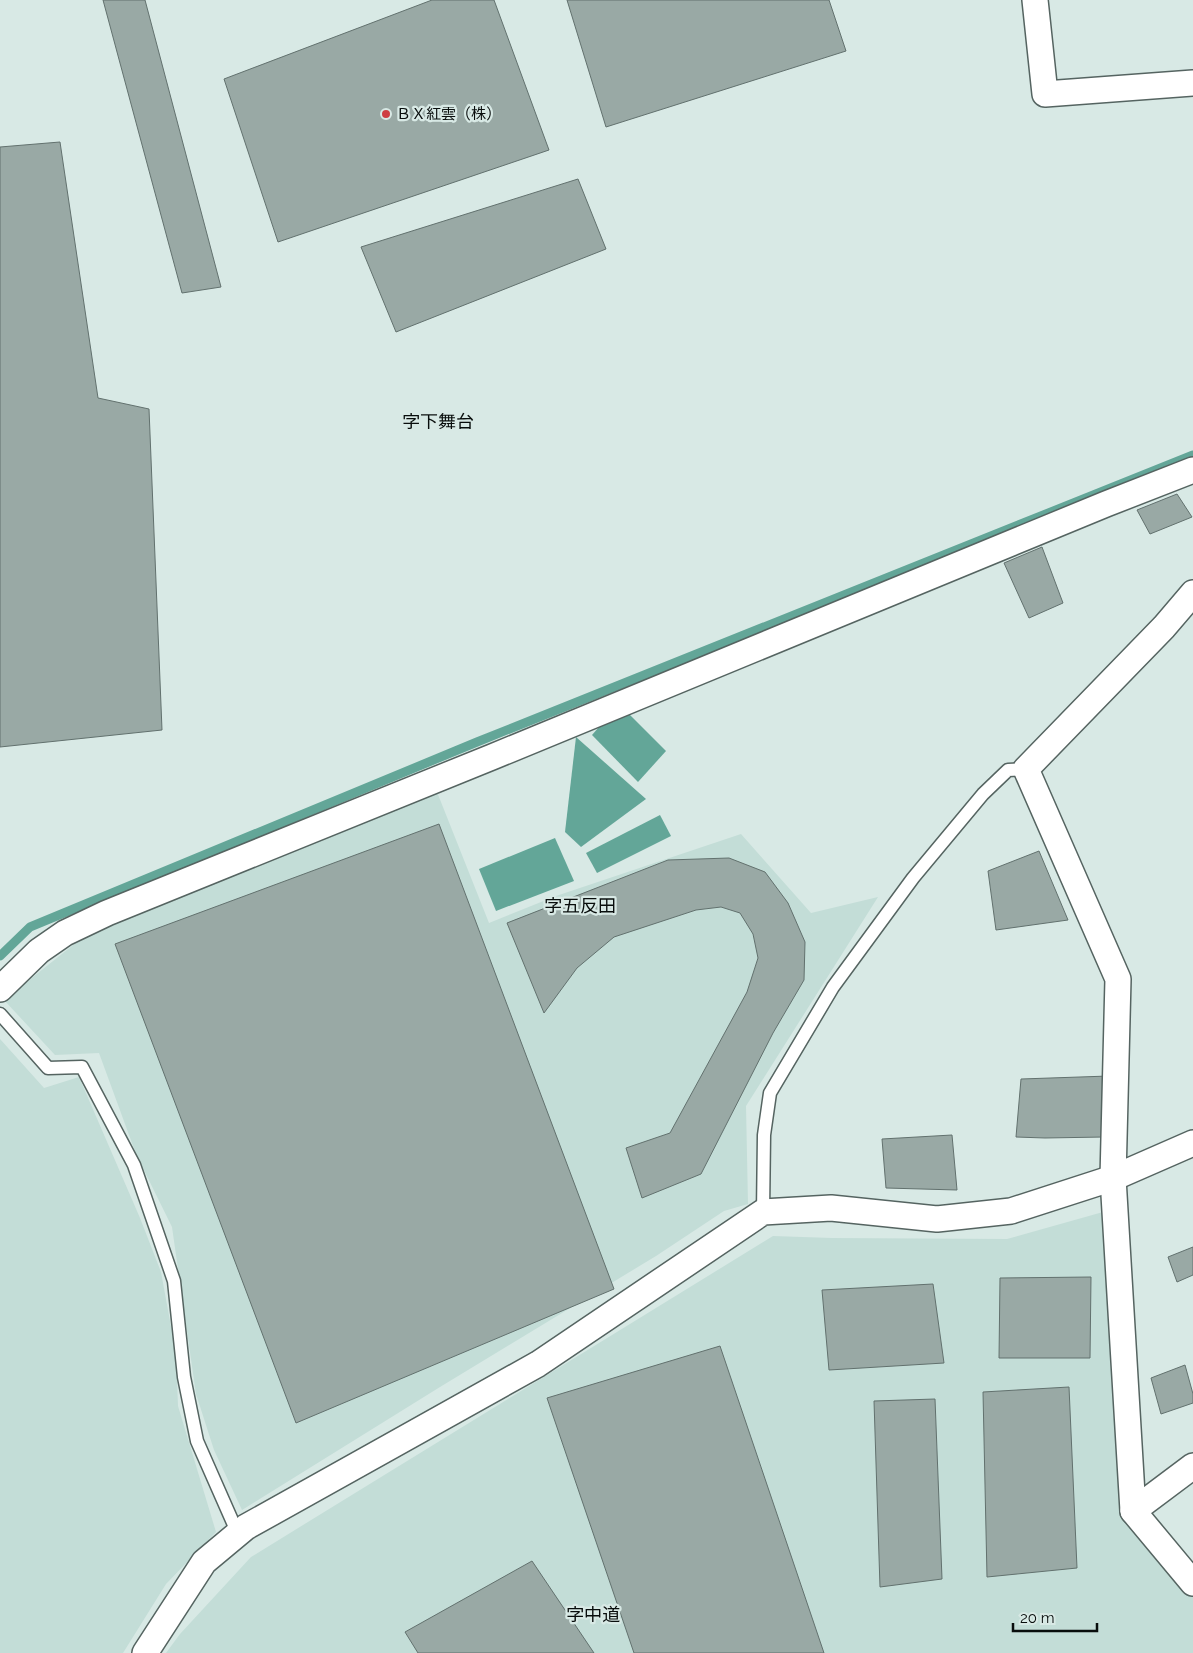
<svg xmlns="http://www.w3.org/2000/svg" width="1193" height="1653" font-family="Raleway,'Noto Sans JP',sans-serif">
<rect width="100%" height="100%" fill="#d8e9e5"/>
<g fill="#c3ddd7">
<path d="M 437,792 L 489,923 L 556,896 L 741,834 L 811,913 L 878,897 L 746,1106 L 748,1204 L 724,1211 L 656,1256 L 440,1387 L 242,1510 L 214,1450 L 196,1394 L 172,1227 L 136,1154 L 99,1053 L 55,1055 L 4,1000 L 82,938 Z"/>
<path d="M 0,1039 L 44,1088 L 79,1077 L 140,1218 L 161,1272 L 176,1354 L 178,1406 L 216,1532 L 166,1584 L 123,1653 L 0,1653 Z"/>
<path d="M 1103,1212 L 1121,1510 L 1193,1595 L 1193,1653 L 166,1653 L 180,1634 L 251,1557 L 773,1236 L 832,1238 L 1007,1239 Z"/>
</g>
<g fill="#63a698">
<path d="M 619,704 L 666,751 L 638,782 L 592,735 Z"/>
<path d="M 576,737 L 646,799 L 581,847 L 565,832 Z"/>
<path d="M 660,815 L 671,836 L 597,873 L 586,853 Z"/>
<path d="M 555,838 L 574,881 L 496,911 L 479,869 Z"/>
</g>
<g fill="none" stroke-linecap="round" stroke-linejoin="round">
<path stroke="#63a698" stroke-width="9" d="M 0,956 L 30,927 L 477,742 L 1193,455"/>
</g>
<g fill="#99a9a5" stroke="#62716e">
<path d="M 103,0 L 145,0 L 221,287 L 182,293 Z"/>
<path d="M 432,0 L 494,0 L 549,150 L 278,242 L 224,79 Z"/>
<path d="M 567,0 L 829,0 L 846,51 L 606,127 Z"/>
<path d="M 60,142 L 98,398 L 149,409 L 162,730 L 0,747 L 0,147 Z"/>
<path d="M 578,179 L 606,249 L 396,332 L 361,247 Z"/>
<path d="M 1177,494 L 1192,517 L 1150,534 L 1137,510 Z"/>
<path d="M 1042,547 L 1063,603 L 1029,618 L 1004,563 Z"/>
<path d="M 439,824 L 614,1289 L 296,1423 L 115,944 Z"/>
<path d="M 1039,851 L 1068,920 L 996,930 L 988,871 Z"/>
<path d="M 729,858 L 765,872 L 788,903 L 805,942 L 804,980 L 773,1033 L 701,1174 L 642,1198 L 626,1148 L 670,1133 L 747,992 L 758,958 L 753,934 L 740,913 L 721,907 L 696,910 L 614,937 L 577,968 L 544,1013 L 507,923 L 668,860 Z"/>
<path d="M 1109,1076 L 1104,1137 L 1045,1138 L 1016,1137 L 1021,1079 Z"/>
<path d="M 952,1135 L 957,1190 L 886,1188 L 882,1139 Z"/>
<path d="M 1193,1247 L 1193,1275 L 1177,1282 L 1168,1257 Z"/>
<path d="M 1091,1277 L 1090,1358 L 999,1358 L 1000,1278 Z"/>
<path d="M 933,1284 L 944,1363 L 829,1370 L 822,1290 Z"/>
<path d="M 720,1346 L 824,1653 L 634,1653 L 547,1398 Z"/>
<path d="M 1185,1365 L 1193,1394 L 1193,1403 L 1161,1414 L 1151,1378 Z"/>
<path d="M 1069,1387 L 1077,1568 L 987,1577 L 983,1392 Z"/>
<path d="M 935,1399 L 942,1579 L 880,1587 L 874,1401 Z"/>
<path d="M 532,1561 L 594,1653 L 418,1653 L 405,1632 Z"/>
</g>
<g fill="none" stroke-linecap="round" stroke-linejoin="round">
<g stroke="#556461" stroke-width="15">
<g id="service">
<path d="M 0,1014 L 48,1068 L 82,1067 L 134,1165 L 174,1281 L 184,1377 L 197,1441 L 238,1534"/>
<path d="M 763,1212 L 764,1135 L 770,1093 L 833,987 L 913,878 L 983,794 L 1008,770 L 1026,769"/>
</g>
</g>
<g stroke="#556461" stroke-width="28">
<g id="minor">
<path d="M 1035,0 L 1045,94 L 1193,83"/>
<path d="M 1193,593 L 1164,627 L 1026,769 L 1118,979 L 1113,1178 L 1133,1511 L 1193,1583"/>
<path d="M 0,989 L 39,951 L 65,933 L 107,913 L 492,757 L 1106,504 L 1193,470"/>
<path d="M 1133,1511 L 1193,1466"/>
<path d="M 145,1653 L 204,1562 L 246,1527 L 538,1364 L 763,1212 L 831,1208 L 937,1219 L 1011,1211 L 1113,1178 L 1193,1143"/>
</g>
</g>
<use href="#service" stroke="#fff" stroke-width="12"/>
<use href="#minor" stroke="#fff" stroke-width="25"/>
</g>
<circle fill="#ce3e43" stroke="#d8e9e5" stroke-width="2" cx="386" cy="114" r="5"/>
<g text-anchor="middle" stroke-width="4.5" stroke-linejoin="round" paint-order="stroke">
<g font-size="15" fill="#080d0c" stroke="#d8e9e5" text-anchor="start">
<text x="396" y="119">ＢＸ紅雲（株）</text>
</g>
<g font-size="18" fill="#080d0c" stroke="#d8e9e5">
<text x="438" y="428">字下舞台</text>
<text x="580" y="912">字五反田</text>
<text x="593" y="1621">字中道</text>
</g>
</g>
<path d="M1013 1623v8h84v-8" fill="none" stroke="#080d0c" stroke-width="2.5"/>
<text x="1020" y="1623" font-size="15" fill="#080d0c" stroke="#d8e9e5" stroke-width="4" paint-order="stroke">20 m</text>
</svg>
